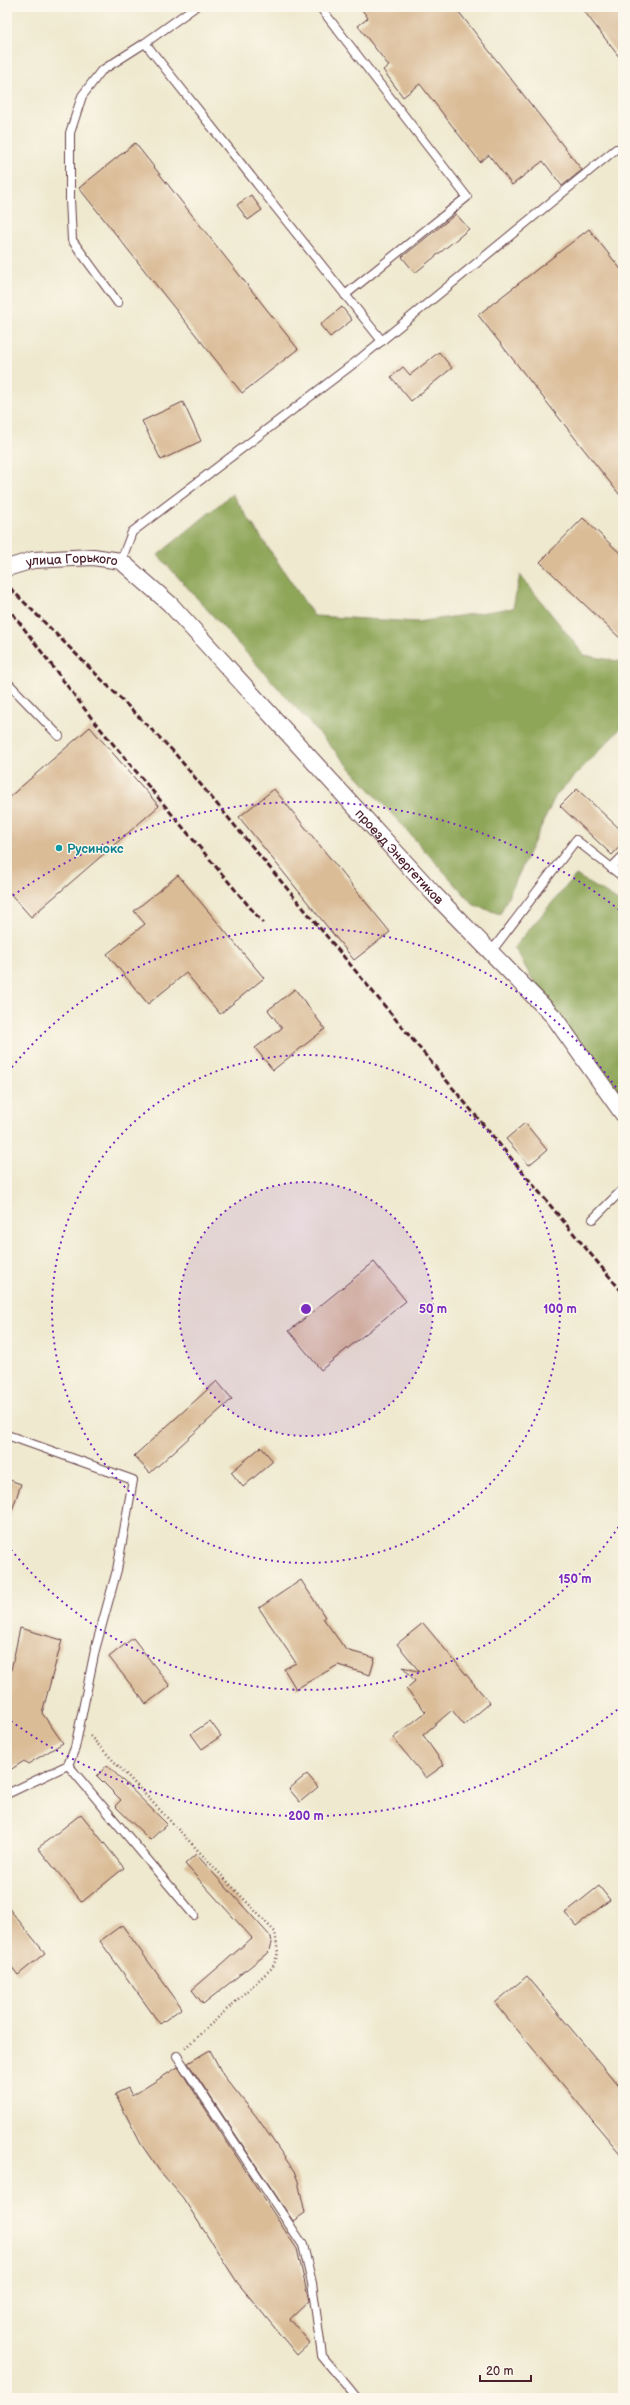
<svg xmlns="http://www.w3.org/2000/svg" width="630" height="2405" font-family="'Balsamiq Sans',sans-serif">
<rect width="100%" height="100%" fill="#fbf7ec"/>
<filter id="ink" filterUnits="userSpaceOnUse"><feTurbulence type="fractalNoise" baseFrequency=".025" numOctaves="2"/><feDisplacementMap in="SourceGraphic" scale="8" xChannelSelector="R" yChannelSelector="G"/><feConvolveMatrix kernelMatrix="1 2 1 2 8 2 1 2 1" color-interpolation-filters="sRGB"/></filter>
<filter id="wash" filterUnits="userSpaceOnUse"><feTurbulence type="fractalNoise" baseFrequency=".012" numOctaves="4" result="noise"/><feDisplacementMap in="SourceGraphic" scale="16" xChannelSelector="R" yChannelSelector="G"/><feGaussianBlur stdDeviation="0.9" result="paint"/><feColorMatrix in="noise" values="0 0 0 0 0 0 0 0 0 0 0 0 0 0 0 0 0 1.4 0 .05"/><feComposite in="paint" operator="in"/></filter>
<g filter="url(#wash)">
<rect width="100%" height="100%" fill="#efe9cf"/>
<g fill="#8ea658" stroke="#6c6242">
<path d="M 232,494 L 314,616 L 417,622 L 513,608 L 520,575 L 584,655 L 623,662 L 623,726 L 556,795 L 500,914 L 474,905 L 158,555 Z"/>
<path d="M 576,875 L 623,904 L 623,1114 L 554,1017 L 514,947 Z"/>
</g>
<g id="blocks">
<g fill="#dabc97">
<path d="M 360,7 L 455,7 L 582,170 L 562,186 L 543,161 L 512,185 L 489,155 L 480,162 L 420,84 L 403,97 L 383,70 L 389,66 L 358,26 L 368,18 Z"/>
<path d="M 581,7 L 623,7 L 623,62 Z"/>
<path d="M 135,143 L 298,349 L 242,393 L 79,188 Z"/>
<path d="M 251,195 L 262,210 L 248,220 L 237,205 Z"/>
<path d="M 456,214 L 469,229 L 415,273 L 402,257 Z"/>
<path d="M 589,229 L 623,272 L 623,499 L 478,315 Z"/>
<path d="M 342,307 L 352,320 L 330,337 L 320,325 Z"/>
<path d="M 439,352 L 452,368 L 411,401 L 391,377 L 403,367 L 410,375 Z"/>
<path d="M 183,402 L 201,441 L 161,460 L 142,421 Z"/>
<path d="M 583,518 L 623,556 L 623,641 L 540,562 Z"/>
<path d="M 90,727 L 159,806 L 31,917 L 7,890 L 7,799 Z"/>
<path d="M 274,789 L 390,932 L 354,960 L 239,817 Z"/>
<path d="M 577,789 L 623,832 L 623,843 L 612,855 L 560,806 Z"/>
<path d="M 178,875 L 264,978 L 220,1014 L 186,973 L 148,1004 L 107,954 L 145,924 L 134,911 Z"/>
<path d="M 295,989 L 325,1029 L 273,1070 L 255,1048 L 282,1028 L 268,1010 Z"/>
<path d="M 525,1123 L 547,1150 L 529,1165 L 506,1139 Z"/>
<path d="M 374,1262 L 406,1301 L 321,1370 L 289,1331 Z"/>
<path d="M 217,1381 L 232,1399 L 150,1473 L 134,1456 Z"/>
<path d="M 261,1447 L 273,1461 L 243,1487 L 231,1472 Z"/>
<path d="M 7,1479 L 21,1484 L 9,1519 L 7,1519 Z"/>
<path d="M 301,1580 L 325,1617 L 323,1618 L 346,1650 L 375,1658 L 370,1675 L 338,1665 L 296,1689 L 284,1669 L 296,1663 L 259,1608 Z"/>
<path d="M 423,1623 L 490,1703 L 464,1725 L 452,1710 L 423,1735 L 444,1765 L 426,1778 L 393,1738 L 426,1712 L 406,1689 L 415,1681 L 403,1667 L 420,1672 L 397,1644 Z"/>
<path d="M 20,1628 L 62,1640 L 42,1713 L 63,1743 L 28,1764 L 24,1761 L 7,1772 L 7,1689 Z"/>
<path d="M 133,1638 L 170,1686 L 146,1704 L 109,1657 Z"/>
<path d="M 210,1721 L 221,1736 L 202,1749 L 191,1734 Z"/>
<path d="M 107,1765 L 167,1824 L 150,1840 L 115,1806 L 121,1800 L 97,1776 Z"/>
<path d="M 307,1774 L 318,1787 L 300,1802 L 289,1789 Z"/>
<path d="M 81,1814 L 124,1868 L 82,1902 L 38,1848 Z"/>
<path d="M 196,1854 L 271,1937 L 272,1943 L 270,1950 L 265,1955 L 203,2004 L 192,1990 L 252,1938 L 185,1864 Z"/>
<path d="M 599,1886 L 610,1900 L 576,1926 L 565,1913 Z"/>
<path d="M 7,1906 L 45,1953 L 18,1975 L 7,1961 Z"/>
<path d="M 122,1925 L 182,2008 L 160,2024 L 100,1941 Z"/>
<path d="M 527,1976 L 623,2091 L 623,2157 L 495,2003 Z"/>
<path d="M 210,2050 L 223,2075 L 256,2116 L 294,2171 L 298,2181 L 305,2213 L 293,2221 L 188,2063 Z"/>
<path d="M 178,2067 L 297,2249 L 309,2301 L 290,2319 L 310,2343 L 297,2355 L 237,2282 L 183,2198 L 159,2170 L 141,2144 L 115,2094 L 128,2088 L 132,2096 Z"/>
</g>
</g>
</g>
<g filter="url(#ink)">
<use href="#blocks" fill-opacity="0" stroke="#633d44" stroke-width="1"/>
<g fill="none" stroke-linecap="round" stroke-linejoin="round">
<g stroke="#633d44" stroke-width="10">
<g id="service">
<path d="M 320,7 L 467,197 L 345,295"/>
<path d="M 145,43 L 195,7"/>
<path d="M 118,303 L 72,240 L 70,199 L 70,133 L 82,96 L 101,71 L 145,43 L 382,341"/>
<path d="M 121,561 L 132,532 L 357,361 L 616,149 L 623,149"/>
<path d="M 7,682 L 59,736"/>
<path d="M 611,868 L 623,856"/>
<path d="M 491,952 L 576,840 L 623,877"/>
<path d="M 593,1219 L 623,1189"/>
<path d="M 7,1435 L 133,1480 L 117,1570 L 95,1650 L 75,1748 L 68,1765 L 7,1794"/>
<path d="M 68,1765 L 194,1915"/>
<path d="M 177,2056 L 303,2245 L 312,2283 L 322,2356 L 357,2398"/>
</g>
</g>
<g stroke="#633d44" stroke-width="18">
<g id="minor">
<path id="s1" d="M 7,568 L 33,560 L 93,557 L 121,561 L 170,604 L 433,893 L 554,1017 L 623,1114"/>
</g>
</g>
<path stroke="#633d44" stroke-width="2.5" stroke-dasharray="1 3" stroke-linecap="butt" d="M 90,1736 L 275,1932 L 278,1953 L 273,1967 L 185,2048"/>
<use href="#service" stroke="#fff" stroke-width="8"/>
<use href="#minor" stroke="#fff" stroke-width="16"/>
<g stroke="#4a1f2b" stroke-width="3" stroke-dasharray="6 3" stroke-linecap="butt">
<path d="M 7,580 L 12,590 L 172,750 L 623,1293"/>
<path d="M 7,606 L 93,720 L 263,923"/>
</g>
</g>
</g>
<circle cx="306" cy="1309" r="127" fill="#7b2cbf" fill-opacity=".12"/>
<g fill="none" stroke="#7b2cbf" stroke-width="2" stroke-dasharray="2 4">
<circle cx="306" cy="1309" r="127"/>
<circle cx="306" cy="1309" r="254"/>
<path d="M622 1522A381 381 0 0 1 8 1546M8 1072A381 381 0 0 1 622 1096"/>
<path d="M622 1706A507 507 0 0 1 8 1719M8 899A507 507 0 0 1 622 912"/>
</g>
<circle fill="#0f9aa8" stroke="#fbf7ec" stroke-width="1.5" cx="59" cy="848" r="4"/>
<g text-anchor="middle" stroke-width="3" stroke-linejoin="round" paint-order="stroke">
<g font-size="13" fill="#4a1f2b" stroke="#fbf7ec">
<text dy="5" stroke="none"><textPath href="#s1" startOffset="66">улица Горького</textPath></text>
<text dy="5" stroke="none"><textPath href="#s1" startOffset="522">проезд Энергетиков</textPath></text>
</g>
<g font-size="13" font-weight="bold" fill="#0d838f" stroke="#fbf7ec" text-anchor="start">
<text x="67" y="853">Русинокс</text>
</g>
</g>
<circle cx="306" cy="1309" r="6" fill="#7b2cbf" stroke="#fbf7ec" stroke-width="2"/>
<g font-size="12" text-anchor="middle" font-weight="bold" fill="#7b2cbf" stroke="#fbf7ec" stroke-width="3" stroke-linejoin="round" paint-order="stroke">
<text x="433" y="1313">50 m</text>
<text x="560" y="1313">100 m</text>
<text x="575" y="1583">150 m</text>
<text x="306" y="1820">200 m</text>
</g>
<rect width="630" height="2405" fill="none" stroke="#fbf7ec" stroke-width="24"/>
<path d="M480 2375v6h51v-6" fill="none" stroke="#4a1f2b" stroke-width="2"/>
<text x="486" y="2375" font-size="12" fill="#4a1f2b" stroke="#fbf7ec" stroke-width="3" paint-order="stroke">20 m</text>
</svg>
